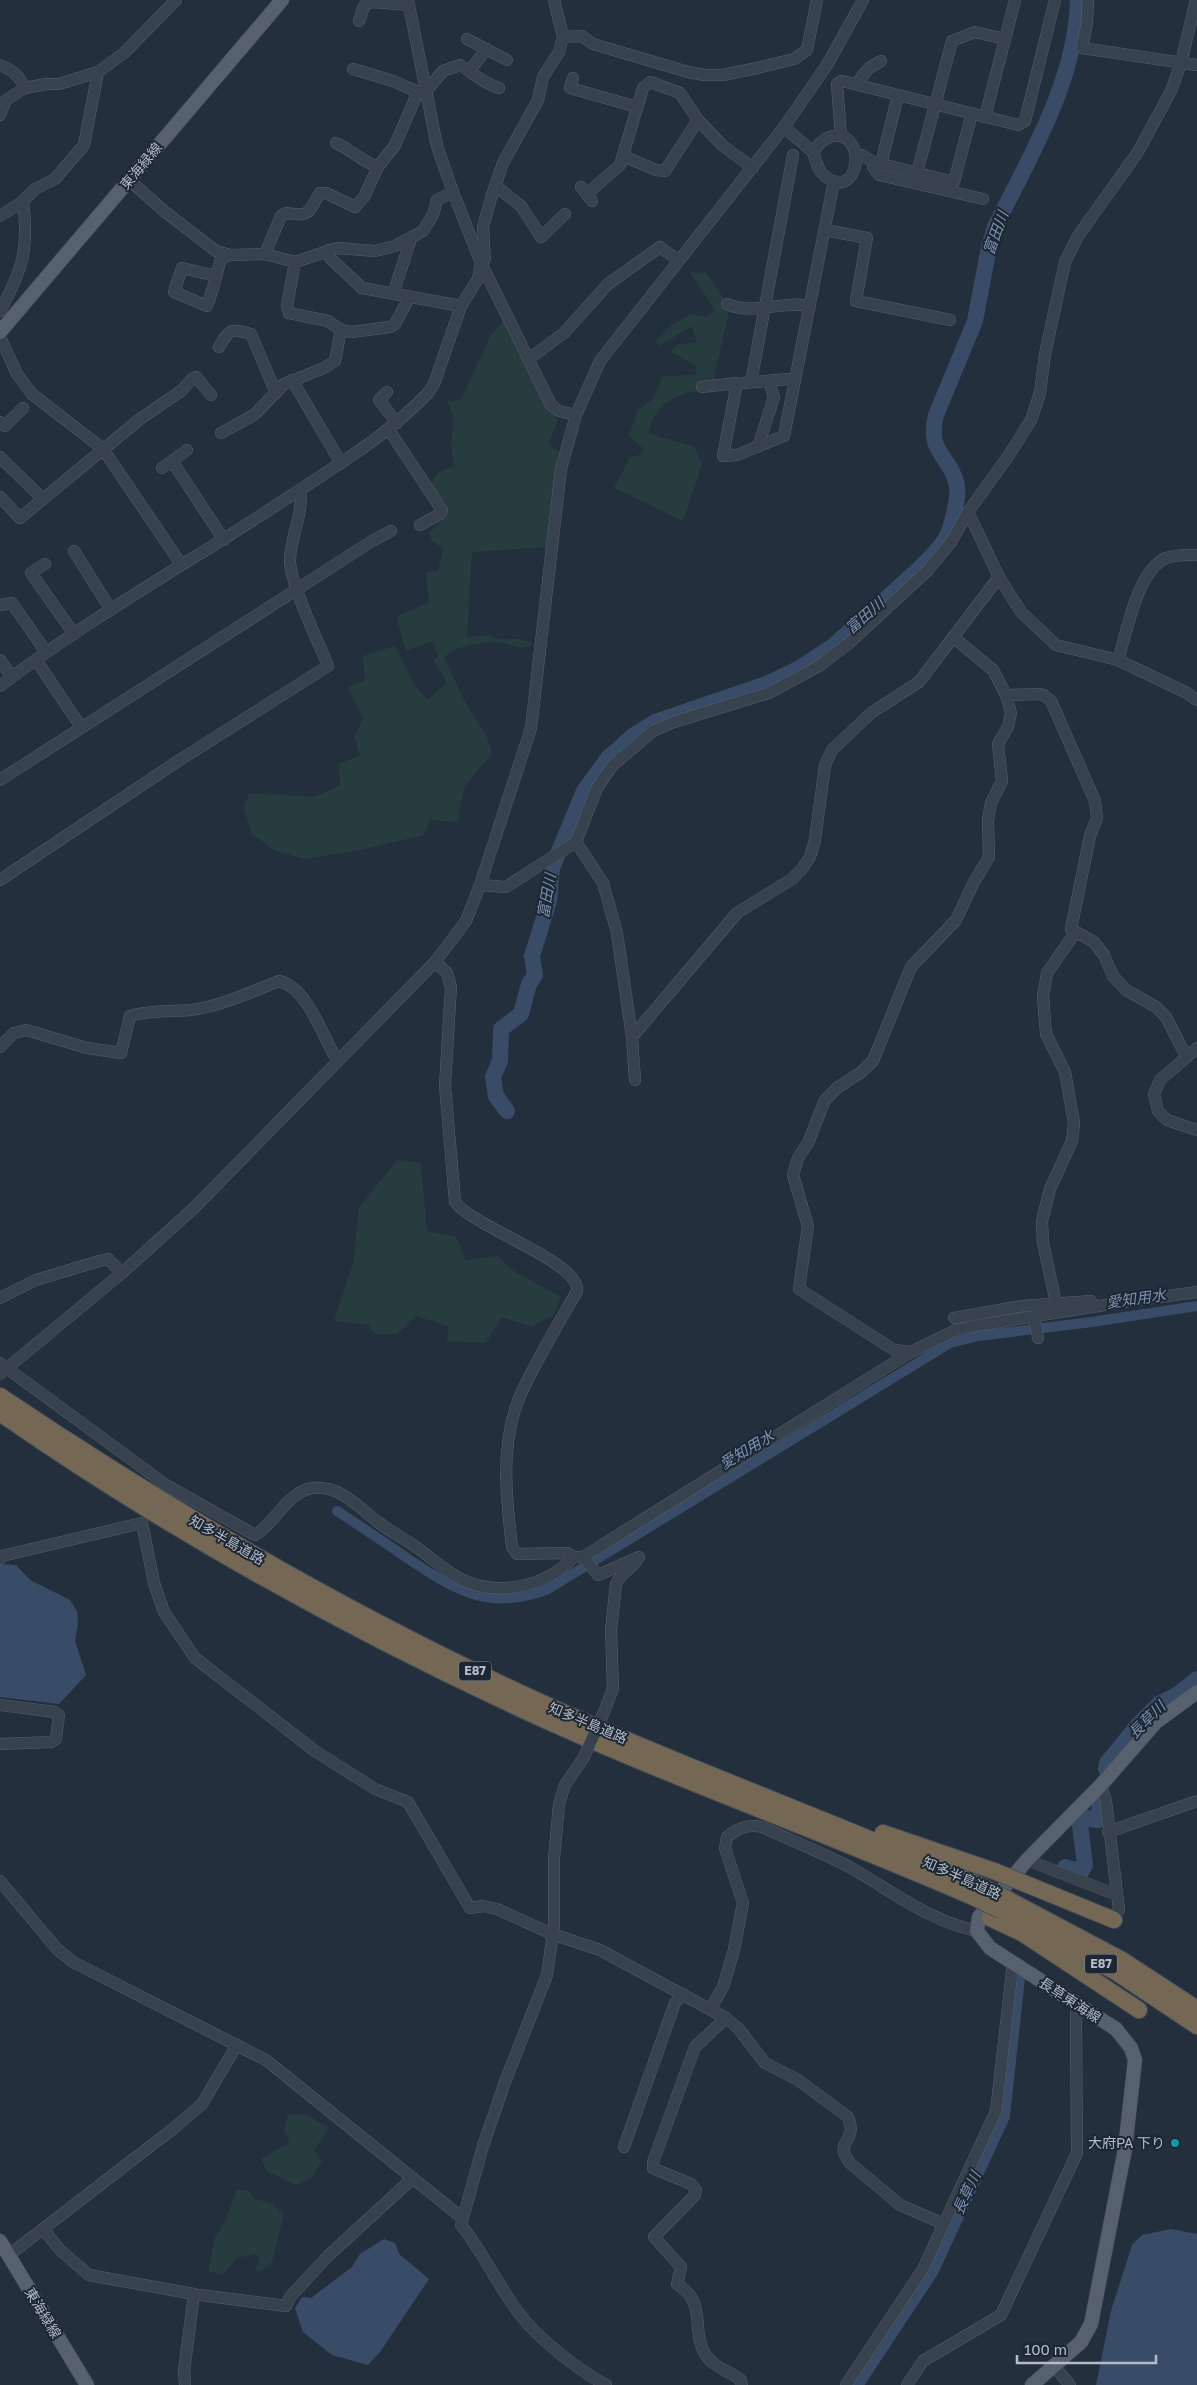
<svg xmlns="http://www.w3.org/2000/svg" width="1197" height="2385" font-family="'Golos Text','Noto Sans JP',sans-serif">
<rect width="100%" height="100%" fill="#242f3e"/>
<g fill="#263c3f">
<path d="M 690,272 L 706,273 L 730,307 L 712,387 C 678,395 659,397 648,433 L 695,447 L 702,465 L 683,521 L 614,488 L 630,458 L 641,454 L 643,448 L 629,436 L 638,410 L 653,399 L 663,376 L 695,375 L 697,366 L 671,352 L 678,344 L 697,343 L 692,326 L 659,346 L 655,341 L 672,325 L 691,314 L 706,317 L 715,310 Z"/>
<path d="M 505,319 L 558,421 L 548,443 L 558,452 L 547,547 L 472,552 L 467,637 L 490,635 C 502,645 517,633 532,644 C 520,653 508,641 495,642 C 478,643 458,645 444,657 L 463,698 L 487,737 L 492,753 L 465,786 L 457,822 L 430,820 L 424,835 L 361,850 L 305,859 L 275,851 L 252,834 L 244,808 L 249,793 L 315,797 L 340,785 L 339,764 L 360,755 L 354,737 L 363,719 L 348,687 L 365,681 L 363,656 L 395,646 L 413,682 L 427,700 L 447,683 L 433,660 L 438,656 L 433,641 L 406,651 L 397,621 L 399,615 L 429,603 L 426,572 L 438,571 L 443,549 L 432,541 L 429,533 L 446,517 L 447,505 L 430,483 L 439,472 L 455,466 C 454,460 451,452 451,446 C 452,426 457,421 447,401 L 461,400 L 491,335 Z"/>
<path d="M 397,1160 L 421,1163 L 427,1231 L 456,1237 L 466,1260 L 498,1256 L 512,1270 L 561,1297 L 554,1314 L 532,1327 L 502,1317 L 486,1343 L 447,1341 L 448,1326 L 416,1316 L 397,1334 L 375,1334 L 368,1325 L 334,1321 L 353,1263 L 359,1208 Z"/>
<path d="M 306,2114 L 329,2128 L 314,2150 L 322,2161 L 311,2178 L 295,2185 L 267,2171 L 261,2159 L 290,2142 L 284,2130 L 288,2115 Z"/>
<path d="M 237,2189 L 250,2191 L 253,2198 L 273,2204 L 284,2215 L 272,2262 L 260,2272 L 255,2270 L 259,2260 L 256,2254 L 237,2258 L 223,2275 L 208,2271 L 215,2238 L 225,2222 Z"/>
</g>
<g fill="#394c67">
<path d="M 0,1564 L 16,1565 L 30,1580 L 70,1600 L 77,1611 L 78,1624 L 75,1641 L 86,1675 L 59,1704 L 0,1697 Z"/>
<path d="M 1171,2229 L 1197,2234 L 1197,2385 L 1096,2385 L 1111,2311 L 1132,2245 L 1142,2235 Z"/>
<path d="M 384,2239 L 395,2243 L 399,2254 L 429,2279 L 380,2352 L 368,2365 L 332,2355 L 303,2332 L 295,2308 L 302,2297 L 311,2298 L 352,2267 L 360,2254 Z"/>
</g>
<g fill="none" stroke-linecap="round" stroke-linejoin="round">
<path stroke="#394c67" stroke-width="10" d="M 337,1511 C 360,1526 384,1542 407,1558 C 455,1590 490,1612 548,1589 L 950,1343 L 978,1336 L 1092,1322 L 1197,1306"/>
<g stroke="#394c67" stroke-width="16">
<path d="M 507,1111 L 496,1096 L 493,1077 L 500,1061 L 501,1029 L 521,1014 L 529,984 L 535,975 L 532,956 L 549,901 L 552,868 L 584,791 L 608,758 L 634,735 L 655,722 L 769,683 L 798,669 L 832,647 C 854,627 876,608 898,588 C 914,573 932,559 944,541 C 951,531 959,498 957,486 C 951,455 926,454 936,415 L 975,321 L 989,247 L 995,227 C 1030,156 1076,81 1078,0"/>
<path d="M 1106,1769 L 1107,1763 L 1138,1725 L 1159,1704 L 1177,1695 L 1197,1679"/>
<path d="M 1065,1867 L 1081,1872 L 1085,1865 L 1079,1817 L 1098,1820 L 1100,1805"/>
<path d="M 855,2385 L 931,2270 L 1002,2116 L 1017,1978"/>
</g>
<g stroke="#565f6c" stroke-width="12">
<g id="minor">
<path d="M 408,0 L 437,146 L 453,192 L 481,263 L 551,405 L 559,411 L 576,415"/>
<path d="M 1088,0 L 1087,23 L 1082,48 L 1197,65"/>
<path d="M 359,21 L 364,6 L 372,2 L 409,5"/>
<path d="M 563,37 L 582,36 L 593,44 L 688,72 L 704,75 L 723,75 L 757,68 L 794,59 L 807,50 L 817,0"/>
<path d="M 467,39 L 507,60"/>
<path d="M 0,65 C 13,70 19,76 25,88"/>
<path d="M 353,69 L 393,81 L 418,92"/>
<path d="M 469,71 L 487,49"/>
<path d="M 573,78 L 570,88 L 637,107"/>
<path d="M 856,84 L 869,68 L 881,61"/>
<path d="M 0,115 L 6,100 L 25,88 L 46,84 L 59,84 L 98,72 L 124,53 L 176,0"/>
<path d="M 985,117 L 1015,0"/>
<path d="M 784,127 C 790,133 809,147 813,153 C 818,164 817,172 829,179 C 851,193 862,161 852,145 C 840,126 820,139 813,153"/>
<path d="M 841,136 L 837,84 L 842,81 L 1018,125 L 1025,121 L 1055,0"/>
<path d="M 336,143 C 351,150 362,161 378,167"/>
<path d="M 623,156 L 656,170 L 665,171 L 698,120"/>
<path d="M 856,156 L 862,155 L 873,162 L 954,182 L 972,113"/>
<path d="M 873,162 L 873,167 L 879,175 L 983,199"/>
<path d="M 881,164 L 898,95"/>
<path d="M 917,173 L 952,41 L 975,32 L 1005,39"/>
<path d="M 129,180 L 164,211 L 216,251 L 231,255 L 265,254 L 295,262 L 337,248 L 375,251 L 395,246 L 423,231 L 433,215 L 437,200 L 453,192"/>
<path d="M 496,186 L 521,206 L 541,237 L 565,214"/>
<path d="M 581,187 L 592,201"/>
<path d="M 588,193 L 620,165 L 643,88 L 650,82 L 680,93 L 698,120 L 723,146 L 753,168"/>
<path d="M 0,216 L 22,202 L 35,189 L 55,179 L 84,145 L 98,72"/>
<path d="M 825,230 L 867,238 L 856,301 L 950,320"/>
<path d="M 328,250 L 330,258 L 362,288 L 461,306"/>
<path d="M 265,254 L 281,216 L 286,213 C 310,217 308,213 320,193 L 326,193 L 355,207 L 364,197 L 378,167 L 395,145 L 418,92 L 426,91 L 443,71 L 460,65 C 473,73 483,83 499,88"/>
<path d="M 295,262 L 287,306 L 289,313 L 328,321 L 341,330 L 352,332 L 390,327 L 395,324 L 409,298"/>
<path d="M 216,276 L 182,268 L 174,292 L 207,306 C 213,290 217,274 221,258 L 231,255"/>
<path d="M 393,294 L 411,239"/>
<path d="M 727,304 C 753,316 782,300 810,306"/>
<path d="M 0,311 C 23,269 29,249 23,201"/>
<path d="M 0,337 L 17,374 L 32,394 L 103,449 L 181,564"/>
<path d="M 219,347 C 230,329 230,328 251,334 L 276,393"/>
<path d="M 530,358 L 564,333 L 608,284 L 660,247 L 678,260"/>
<path d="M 292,380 L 341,463"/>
<path d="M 751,382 L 793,155"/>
<path d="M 744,383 L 788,379 L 795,380"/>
<path d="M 702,387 L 737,383 L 723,456 L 737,455 L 784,436 L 834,181"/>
<path d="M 387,392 L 379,400 L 397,423"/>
<path d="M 0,422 L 5,426 L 23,408"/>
<path d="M 389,430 L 442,510 L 440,514 L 420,525"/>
<path d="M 221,433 L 254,415 L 284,384 L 324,368 L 335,361 L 341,330"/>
<path d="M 758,447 L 774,397 L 769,381"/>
<path d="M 0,457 L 43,499"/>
<path d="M 172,461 L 224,540"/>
<path d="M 162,468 L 187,450"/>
<path d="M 0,497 L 20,518 L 140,419 L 181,391 L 192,379 L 196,377 L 211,395"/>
<path d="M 968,512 L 999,577 L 1021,612 L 1056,645 L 1118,660 L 1187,693 L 1197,700"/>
<path d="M 74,551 L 111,610"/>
<path d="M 45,564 L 31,573 L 74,634"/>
<path d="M 0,605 L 12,603 L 46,652"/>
<path d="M 0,660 L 12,677"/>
<path d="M 36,660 L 81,727"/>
<path d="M 1118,660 C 1127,632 1137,571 1166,558 C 1176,554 1187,555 1197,555"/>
<path d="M 0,686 C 94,615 197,558 295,493 C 342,462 389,434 428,393 L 434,384 L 461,306 L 478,279 L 481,263 L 485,259 L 483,227 L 491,198 L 503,163 L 538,100 L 543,77 L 559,52 L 563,37 L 554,0"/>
<path d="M 1006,695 L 1039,694 L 1044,695 L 1051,701 L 1095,801 L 1097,818 L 1090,836 L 1071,929 L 1094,942 L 1104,955 L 1113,976 L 1126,990 L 1156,1007 L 1166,1017 L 1186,1056"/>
<path d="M 0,780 L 372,541 L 391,531"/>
<path d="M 576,842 L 603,883 L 617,933 L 632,1037 L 635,1080"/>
<path d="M 0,880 L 178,761 L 328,666 C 318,641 291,586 290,561 C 290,537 304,514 300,490"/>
<path d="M 480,885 L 506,887 L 576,842 L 597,788 L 612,766 L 653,731 L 674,722 L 769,693 L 819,666 L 848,644 L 928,570 L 951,542 L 968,512 L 1009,455 L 1031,420 L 1040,393 L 1045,354 L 1065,262 L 1078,236 L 1138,152 L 1171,91 L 1181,63 L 1196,0"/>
<path d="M 435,962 L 447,973 L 451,987 L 445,1085 L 455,1202 C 473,1227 581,1262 577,1291 C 558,1325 536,1360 520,1396 C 500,1444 506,1497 512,1547 L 517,1554 L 567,1553 L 574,1557 L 583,1557 L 911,1352 L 956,1330 L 974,1326 L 1117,1303"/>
<path d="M 632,1037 L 737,913 L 792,879 L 802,869 L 810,857 L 815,840 L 825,765 L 832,750 L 871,713 L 919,682 L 999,577"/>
<path d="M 0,1047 L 14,1033 L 26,1030 L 87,1048 L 121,1053 L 130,1016 C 150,1010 171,1012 191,1010 C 222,1006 251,992 279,981 C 305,986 321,1031 333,1053 L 338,1060"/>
<path d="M 1197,1048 L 1160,1080 L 1154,1094 L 1158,1111 L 1167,1120 L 1197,1130"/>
<path d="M 0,1298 L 36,1280 L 99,1261 L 108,1259 L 122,1273"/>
<path d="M 1112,1302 L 1117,1303 L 1197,1292"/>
<path d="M 1056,1303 L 1043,1243 L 1042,1221 L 1050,1189 L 1072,1141 L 1074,1123 L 1065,1072 L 1046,1034 L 1043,996 L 1047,973 L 1075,933"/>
<path d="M 1034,1316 L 1038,1338"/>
<path d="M 954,1318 L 1022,1306 L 1091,1301"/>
<path d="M 911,1352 L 894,1350 L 799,1289 L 808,1226 L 793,1175 L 798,1158 L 808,1143 L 825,1100 L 837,1088 L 860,1073 L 873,1061 L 911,967 L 956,920 L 974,882 L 989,857 L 988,820 L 991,803 L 1002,781 L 998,744 L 1008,727 L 1011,713 L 1006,695 L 993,670 L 953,637"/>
<path d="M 0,1363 L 166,1485 L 255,1535 C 276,1523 286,1492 313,1488 C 341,1485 359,1508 378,1522 C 389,1531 402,1537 413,1545 C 430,1556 444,1571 463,1580 C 499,1597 547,1586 574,1557"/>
<path d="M 0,1374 L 122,1273 L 194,1208 L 435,962 L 466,921 L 480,885 L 531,728 L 561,469 L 576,415 L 600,361 L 784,127 L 827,65 L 863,0"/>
<path d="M 583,1557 L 598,1575 L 639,1557 C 634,1568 621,1572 616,1584 L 611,1630 L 613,1688 L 604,1712"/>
<path d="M 0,1559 L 2,1556 L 142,1523 L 154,1583 L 164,1612 L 195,1658 L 315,1751 L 375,1789 L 408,1802 L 470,1908 L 483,1906 L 497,1909 L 552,1934 L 600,1950 L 726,2018 L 738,2028 L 765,2063 L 798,2080 L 848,2117 C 849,2120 851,2126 851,2129 C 849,2145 836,2145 850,2163 L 900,2205 L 944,2224"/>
<path d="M 0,1705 L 55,1712 L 59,1715 L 56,1739 L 51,1742 L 0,1744"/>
<path d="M 584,1757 L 565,1785 L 559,1804 L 554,1859 L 554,1926 L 547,1975 L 505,2082 L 483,2146 L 461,2225 C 483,2252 497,2284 518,2312 C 538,2339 577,2369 606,2385"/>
<path d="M 1101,1785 L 1106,1801 L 1119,1910"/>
<path d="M 1108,1832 L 1197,1801"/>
<path d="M 1027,1860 L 1117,1895"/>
<path d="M 0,1881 L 57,1949 L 73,1962 L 266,2060 L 461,2217"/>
<path d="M 711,2008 L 723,1987 L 734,1950 L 743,1903 L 725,1848 L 727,1837 C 738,1828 748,1824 762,1827 C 788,1839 816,1850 842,1863 C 887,1887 927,1921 977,1931"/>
<path d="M 726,2018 L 695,2047 L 653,2162 L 653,2168 L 657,2170 L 691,2184 L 696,2190 L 695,2195 L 654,2237 L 681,2267 L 677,2284 C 710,2305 688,2332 708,2358 C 717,2369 729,2371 740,2379 L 742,2385"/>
<path d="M 624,2147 L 675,2003 L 683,1994"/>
<path d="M 43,2229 L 60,2250 L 89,2275 L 194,2294 L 184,2371 L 185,2385"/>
<path d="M 9,2255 L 174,2128 L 202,2104 L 237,2045"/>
<path d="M 200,2295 L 286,2306 L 290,2297 L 328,2256 L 413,2178"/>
<path d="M 1053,2365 L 1070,2385"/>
<path d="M 846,2385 L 923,2269 L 996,2111 L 1013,1963"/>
<path d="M 907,2385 L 923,2361 L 1001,2315 L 1077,2153 L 1076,2013 L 1080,2006"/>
</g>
</g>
<g stroke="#414a57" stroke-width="15">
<g id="major">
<path d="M 0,332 L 282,0"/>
<path d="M 0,2241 L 87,2385"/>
<path d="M 1032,2385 L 1081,2342 L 1091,2324 L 1125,2149 L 1135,2060 L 1131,2048 L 1116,2029 L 990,1948 L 977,1931 L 979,1917 L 1027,1860 L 1101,1785 L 1156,1722 L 1197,1692"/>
</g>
</g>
<g stroke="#434c59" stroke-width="18">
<g id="highway">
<path d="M 0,1396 C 168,1509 343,1611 527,1696 C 676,1765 831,1820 981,1886"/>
<path d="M 0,1413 C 164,1527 342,1626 523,1710 C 671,1778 824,1832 973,1897"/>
<path d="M 883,1833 L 994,1871"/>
<path d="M 1026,1884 L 1114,1920"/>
<path d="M 1009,1900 L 1122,1960 L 1197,2009"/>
<path d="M 1000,1910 L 1116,1972 L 1197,2026"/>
<path d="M 990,1918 L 1022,1933 L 1139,2010"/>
</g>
</g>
<use href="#minor" stroke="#38414e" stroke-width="11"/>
<use href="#major" stroke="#56606e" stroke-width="14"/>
<use href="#highway" stroke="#746855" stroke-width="16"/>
<g stroke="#565f6c" stroke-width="12" stroke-linecap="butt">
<path id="minor-bridge" d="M 584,1757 L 604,1712"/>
</g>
<g stroke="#434c59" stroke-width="18" stroke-linecap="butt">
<g id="highway-bridge">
<path d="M 994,1871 L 1026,1884"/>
<path d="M 981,1886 L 1009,1900"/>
<path d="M 973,1897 L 1000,1910"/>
</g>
</g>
<use href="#minor-bridge" stroke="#38414e" stroke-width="11"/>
<use href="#highway-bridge" stroke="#746855" stroke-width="16"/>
</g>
<circle fill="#0f9aa8" stroke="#1d2633" stroke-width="2" cx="1175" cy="2143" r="5"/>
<g text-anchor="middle" stroke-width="4" stroke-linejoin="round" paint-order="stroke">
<g fill="#1d2633" stroke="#878f9c" stroke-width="1">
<rect x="459" y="1661.5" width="32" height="19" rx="4"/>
<rect x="1085" y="1954.5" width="32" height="19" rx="4"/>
</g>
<g font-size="12" font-weight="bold" fill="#b4bcc9">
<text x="475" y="1675">E87</text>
<text x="1101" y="1968">E87</text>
</g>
<g font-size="14" fill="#b4bcc9" stroke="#1d2633">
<text transform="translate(141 166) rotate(-50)" y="5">東海緑線</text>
<text transform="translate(227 1540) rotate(30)" y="5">知多半島道路</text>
<text transform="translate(588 1723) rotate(23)" y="5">知多半島道路</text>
<text transform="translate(962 1878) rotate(24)" y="5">知多半島道路</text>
<text transform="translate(1070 2000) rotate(33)" y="5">長草東海線</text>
<text transform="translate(43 2313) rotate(59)" y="5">東海緑線</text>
</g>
<g font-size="14" fill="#b4bcc9" stroke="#1d2633" text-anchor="end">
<text x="1165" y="2148">大府PA 下り</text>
</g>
<g font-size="15" font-style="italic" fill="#7c92b1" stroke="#1d2633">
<text transform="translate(996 233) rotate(-70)" y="5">富田川</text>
<text transform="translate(865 616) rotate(-41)" y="5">富田川</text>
<text transform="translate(547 896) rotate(-80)" y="5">富田川</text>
<text transform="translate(1136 1299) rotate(-8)" y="5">愛知用水</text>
<text transform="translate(747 1450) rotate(-31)" y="5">愛知用水</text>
<text transform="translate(1147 1720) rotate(-45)" y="5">長草川</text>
<text transform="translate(967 2193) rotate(-65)" y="5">長草川</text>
</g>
</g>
<path d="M1017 2355v8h139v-8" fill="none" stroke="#b4bcc9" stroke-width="2.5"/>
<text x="1024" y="2355" font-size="15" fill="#b4bcc9" stroke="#1d2633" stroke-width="4" paint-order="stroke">100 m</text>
</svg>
